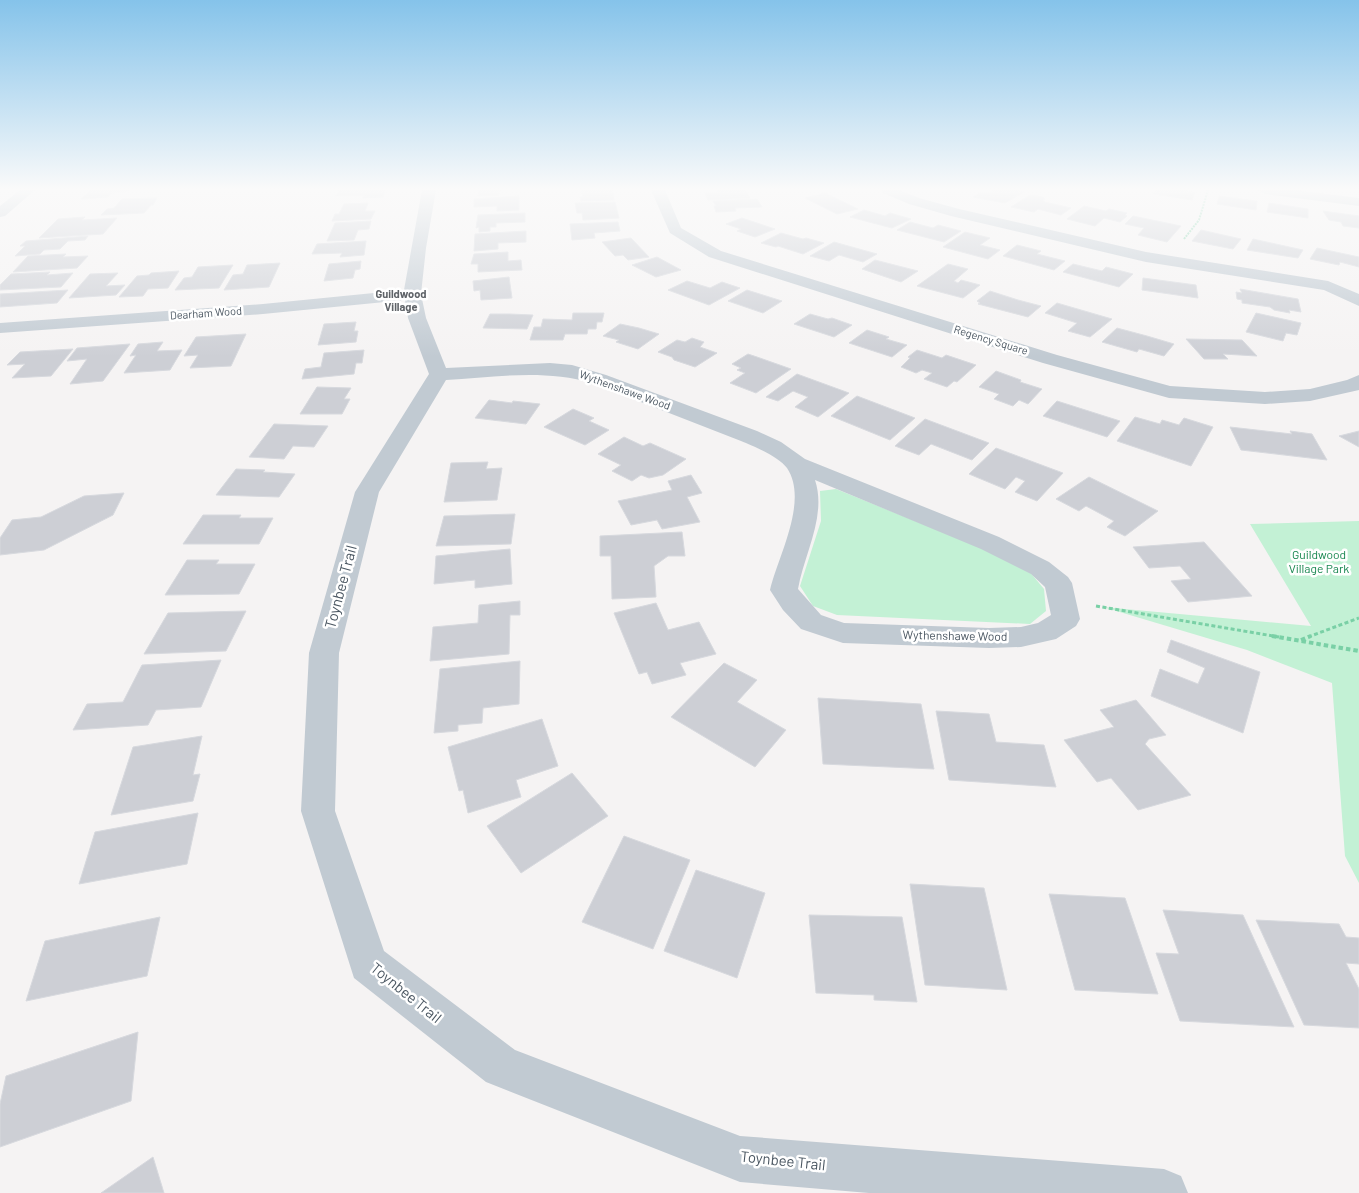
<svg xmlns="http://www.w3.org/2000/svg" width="1359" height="1193" font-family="Barlow,sans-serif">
<rect width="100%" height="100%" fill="#f5f3f3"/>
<g fill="#c3f1d5">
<path d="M 836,489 L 1024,565 L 1044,589 L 1046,611 L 1030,624 L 837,615 L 813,606 L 800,586 L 821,521 L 820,491 Z"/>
<path d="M 1359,521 L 1359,883 L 1345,856 L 1332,683 L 1247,650 L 1103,607 L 1311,626 L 1250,524 Z"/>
</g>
<g fill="#cdcfd5" stroke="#d7d9de">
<path d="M 91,190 L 129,190 L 126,192 L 112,193 L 108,197 L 81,199 Z"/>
<path d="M 339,190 L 383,190 L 385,191 L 383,197 L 363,198 L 364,195 L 336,196 Z"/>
<path d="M 479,190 L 502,190 L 500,190 L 499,195 L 478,196 Z"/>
<path d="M 581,190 L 613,190 L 614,200 L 581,201 L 580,197 L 583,197 Z"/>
<path d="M 717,190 L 745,190 L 750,198 L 708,200 L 705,193 L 718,193 Z"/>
<path d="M 995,190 L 1014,190 L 1024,192 L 1005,203 L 973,197 L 981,192 L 989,193 Z"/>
<path d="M 1156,190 L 1179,190 L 1195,192 L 1192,200 L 1154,194 Z"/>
<path d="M 825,193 L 858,209 L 837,214 L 805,198 Z"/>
<path d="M 1030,195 L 1043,197 L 1045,199 L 1043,200 L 1045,202 L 1071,208 L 1061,215 L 1038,209 L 1034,212 L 1011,207 Z"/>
<path d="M 519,196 L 519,210 L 497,211 L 497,206 L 474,207 L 474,199 Z"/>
<path d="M 1219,196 L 1257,201 L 1256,210 L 1217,204 Z"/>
<path d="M 157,198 L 153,205 L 151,205 L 144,213 L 101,215 L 107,209 L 114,208 L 122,199 Z"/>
<path d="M 757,199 L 762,207 L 735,208 L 736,211 L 716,212 L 714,206 L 716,206 L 713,201 Z"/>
<path d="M 615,202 L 619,218 L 583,220 L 582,213 L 577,213 L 575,203 Z"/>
<path d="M 368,203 L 365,211 L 375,211 L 371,219 L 332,221 L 335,214 L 339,214 L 344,204 Z"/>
<path d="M 1269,203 L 1308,209 L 1308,218 L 1267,212 Z"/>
<path d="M 1084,206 L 1106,211 L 1109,209 L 1127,213 L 1125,215 L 1127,216 L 1120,222 L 1104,218 L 1095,226 L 1067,219 Z"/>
<path d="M 864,210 L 885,216 L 890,213 L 911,219 L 892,228 L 850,217 Z"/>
<path d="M 1323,211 L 1359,216 L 1359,228 L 1343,226 L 1341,222 L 1329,220 Z"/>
<path d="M 525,213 L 525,222 L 496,223 L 496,227 L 490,227 L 490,231 L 479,232 L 479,227 L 476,228 L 478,215 Z"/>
<path d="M 1133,216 L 1181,226 L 1167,242 L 1138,235 L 1144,228 L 1125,224 Z"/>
<path d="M 85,217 L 82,220 L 117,218 L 103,234 L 39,238 L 58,219 Z"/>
<path d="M 742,218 L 775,229 L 755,237 L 737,231 L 741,229 L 726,224 Z"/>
<path d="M 371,221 L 369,229 L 358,230 L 354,240 L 327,241 L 335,223 Z"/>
<path d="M 618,222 L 620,231 L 594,233 L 595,238 L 572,240 L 570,224 Z"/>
<path d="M 910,222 L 933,228 L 938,225 L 961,231 L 944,242 L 897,230 Z"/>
<path d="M 1201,230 L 1241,239 L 1233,249 L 1192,241 Z"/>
<path d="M 526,231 L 526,242 L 498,243 L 498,249 L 474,251 L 475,234 Z"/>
<path d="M 965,232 L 990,238 L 980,245 L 1000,250 L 988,259 L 943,247 Z"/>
<path d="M 781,233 L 803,239 L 806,238 L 824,243 L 803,254 L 778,246 L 776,247 L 761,243 Z"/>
<path d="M 88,236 L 85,240 L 68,241 L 60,249 L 44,250 L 40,254 L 15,256 L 25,246 L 20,246 L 26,241 Z"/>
<path d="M 631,238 L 649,257 L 628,260 L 623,255 L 615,256 L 602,242 Z"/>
<path d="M 1253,239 L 1303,250 L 1298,258 L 1247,250 Z"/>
<path d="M 366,241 L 364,255 L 340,257 L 342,253 L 312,254 L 317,244 Z"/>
<path d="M 834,242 L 877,254 L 863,262 L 839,255 L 829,261 L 810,256 Z"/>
<path d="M 1017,245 L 1041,251 L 1037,254 L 1065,261 L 1054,270 L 1003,256 Z"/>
<path d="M 1317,248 L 1359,257 L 1359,267 L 1340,262 L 1339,265 L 1310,259 Z"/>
<path d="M 508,252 L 508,261 L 521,260 L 522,270 L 478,272 L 478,264 L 471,264 L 474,254 Z"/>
<path d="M 66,254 L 63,257 L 88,256 L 77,268 L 13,272 L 28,256 Z"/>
<path d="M 657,257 L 681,270 L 656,277 L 632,265 Z"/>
<path d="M 875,260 L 918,271 L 901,282 L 862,269 Z"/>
<path d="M 361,261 L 360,269 L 355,270 L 353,278 L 324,281 L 329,264 Z"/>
<path d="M 280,263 L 269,287 L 224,290 L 233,275 L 243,274 L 247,265 Z"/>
<path d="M 948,264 L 968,269 L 954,281 L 958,283 L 961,280 L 980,285 L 963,298 L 917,286 Z"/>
<path d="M 1073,264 L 1102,271 L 1106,267 L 1133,274 L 1119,287 L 1063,272 Z"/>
<path d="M 233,265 L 219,288 L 175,290 L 184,278 L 192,277 L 198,267 Z"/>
<path d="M 179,271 L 168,288 L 148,289 L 143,296 L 119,297 L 137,276 L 149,275 L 151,273 Z"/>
<path d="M 50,272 L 47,275 L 73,273 L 61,287 L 0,290 L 0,285 L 11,274 Z"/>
<path d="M 118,273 L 106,286 L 125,285 L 116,295 L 69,298 L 90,274 Z"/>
<path d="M 509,277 L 512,298 L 481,300 L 480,290 L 474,291 L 473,281 Z"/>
<path d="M 1143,278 L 1196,285 L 1198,298 L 1142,290 Z"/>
<path d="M 687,281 L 710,288 L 722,282 L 740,288 L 709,305 L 668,290 Z"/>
<path d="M 1240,289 L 1298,299 L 1301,312 L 1289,310 L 1290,313 L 1274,310 L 1270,307 L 1242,303 L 1242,300 L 1237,299 L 1236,292 L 1242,293 Z"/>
<path d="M 68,290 L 57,303 L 0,307 L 0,294 Z"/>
<path d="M 747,290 L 782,301 L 763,313 L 728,301 Z"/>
<path d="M 990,291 L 1018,300 L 1041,306 L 1028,317 L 978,304 L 980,303 L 977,301 Z"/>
<path d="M 1057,303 L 1112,319 L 1090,337 L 1068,331 L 1077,323 L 1045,313 Z"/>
<path d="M 573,313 L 604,313 L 602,322 L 597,322 L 596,329 L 588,329 L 587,334 L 565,334 L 563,340 L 530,340 L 534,327 L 541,327 L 543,319 L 572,320 Z"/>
<path d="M 1256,313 L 1301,323 L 1297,335 L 1286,333 L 1283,341 L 1246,332 Z"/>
<path d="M 490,314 L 509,314 L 533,315 L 527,329 L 483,328 Z"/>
<path d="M 810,314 L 828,319 L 832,318 L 852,325 L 834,337 L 794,324 Z"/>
<path d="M 356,322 L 354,331 L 358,331 L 356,342 L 318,345 L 324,324 Z"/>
<path d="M 620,324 L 639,328 L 659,334 L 638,349 L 616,342 L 619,340 L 603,336 Z"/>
<path d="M 1117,328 L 1147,336 L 1174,344 L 1164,356 L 1139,349 L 1137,352 L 1102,342 Z"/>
<path d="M 867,330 L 889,337 L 886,339 L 907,345 L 892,357 L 849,343 Z"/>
<path d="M 246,334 L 231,366 L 190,368 L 198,355 L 184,356 L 196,337 Z"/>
<path d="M 692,338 L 704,342 L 700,347 L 717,353 L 695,367 L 674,360 L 672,357 L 658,352 L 677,340 L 685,342 Z"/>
<path d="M 1186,339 L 1242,340 L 1257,356 L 1223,354 L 1228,359 L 1204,359 Z"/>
<path d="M 163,342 L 157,351 L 182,350 L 170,370 L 124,373 L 136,355 L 130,356 L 138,344 Z"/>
<path d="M 130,344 L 103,381 L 70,384 L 87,359 L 67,361 L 77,348 Z"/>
<path d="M 73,349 L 51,376 L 12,378 L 25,364 L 7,365 L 20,352 Z"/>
<path d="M 364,350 L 362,363 L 356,363 L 354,374 L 302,379 L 305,369 L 321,367 L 324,353 Z"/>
<path d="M 917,350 L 942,358 L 946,355 L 976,365 L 957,382 L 954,381 L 947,387 L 924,379 L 932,373 L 922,370 L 916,373 L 901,367 L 910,358 L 908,357 Z"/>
<path d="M 748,354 L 757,357 L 791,369 L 756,393 L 730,383 L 745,373 L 737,370 L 741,368 L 732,364 Z"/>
<path d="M 996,371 L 1021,380 L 1020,382 L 1042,389 L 1028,404 L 1019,400 L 1013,406 L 994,399 L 999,394 L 979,387 Z"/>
<path d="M 797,374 L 849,393 L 818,417 L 795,407 L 808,397 L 793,391 L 778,401 L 766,397 Z"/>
<path d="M 317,387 L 351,388 L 344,399 L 350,399 L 342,414 L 300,414 Z"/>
<path d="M 857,396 L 915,418 L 890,440 L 831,416 Z"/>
<path d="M 489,400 L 512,403 L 513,401 L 540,404 L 526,424 L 475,418 Z"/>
<path d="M 1057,401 L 1120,421 L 1107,437 L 1043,416 Z"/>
<path d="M 573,409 L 594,418 L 589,421 L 609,430 L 585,445 L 544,427 Z"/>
<path d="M 1135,417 L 1160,424 L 1162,420 L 1179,425 L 1184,418 L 1213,427 L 1191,466 L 1117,441 Z"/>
<path d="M 925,419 L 989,443 L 972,460 L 931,444 L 919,455 L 895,446 Z"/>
<path d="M 274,424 L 328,426 L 314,447 L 293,446 L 284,459 L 249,457 Z"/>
<path d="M 1230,427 L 1292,434 L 1290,431 L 1312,434 L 1327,460 L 1241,450 Z"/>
<path d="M 1359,431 L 1359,447 L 1339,436 Z"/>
<path d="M 624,437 L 643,446 L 650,443 L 686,459 L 663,475 L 649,478 L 641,475 L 632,481 L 612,471 L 621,465 L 598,454 Z"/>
<path d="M 996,448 L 1063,473 L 1037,501 L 1015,492 L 1025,481 L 1016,477 L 1005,489 L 969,474 Z"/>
<path d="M 488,462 L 486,469 L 502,468 L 497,500 L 444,502 L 451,463 Z"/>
<path d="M 236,469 L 265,470 L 263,472 L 295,474 L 279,497 L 216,495 Z"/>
<path d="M 691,475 L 702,493 L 687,497 L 700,522 L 662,529 L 657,520 L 631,525 L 618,501 L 672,490 L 668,481 Z"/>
<path d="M 1089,477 L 1158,511 L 1125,536 L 1107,527 L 1114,521 L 1086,506 L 1079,511 L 1056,499 Z"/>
<path d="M 124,493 L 113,515 L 44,550 L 0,555 L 0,538 L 12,520 L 41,517 L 84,496 Z"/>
<path d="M 515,514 L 511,544 L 436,546 L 444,516 Z"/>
<path d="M 203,515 L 241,515 L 239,518 L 273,518 L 259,544 L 183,544 Z"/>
<path d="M 682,532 L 685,556 L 668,556 L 654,566 L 656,597 L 612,599 L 611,556 L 600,556 L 600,536 Z"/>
<path d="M 1204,542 L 1252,596 L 1188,602 L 1171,581 L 1191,579 L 1180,566 L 1149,568 L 1133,547 Z"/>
<path d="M 510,549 L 512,584 L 475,588 L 475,580 L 434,584 L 436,556 Z"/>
<path d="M 187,560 L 219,560 L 216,564 L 255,564 L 239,594 L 165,595 Z"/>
<path d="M 520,601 L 520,615 L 510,615 L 509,654 L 430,661 L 433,627 L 478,623 L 479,605 Z"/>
<path d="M 656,603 L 668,630 L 699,622 L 716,654 L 680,663 L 686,675 L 652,684 L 647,672 L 639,674 L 614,613 Z"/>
<path d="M 246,611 L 226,651 L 144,654 L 168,613 Z"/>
<path d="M 1171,640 L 1260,672 L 1243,733 L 1151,696 L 1160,669 L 1198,684 L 1205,668 L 1167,652 Z"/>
<path d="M 221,660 L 201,707 L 156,710 L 148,725 L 73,730 L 87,704 L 123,702 L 142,665 Z"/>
<path d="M 520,661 L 519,704 L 483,708 L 482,723 L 458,725 L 458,731 L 434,733 L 440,669 Z"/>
<path d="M 724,663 L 757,680 L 737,702 L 786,730 L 755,767 L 671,717 Z"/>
<path d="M 818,698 L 921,704 L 934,769 L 823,764 Z"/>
<path d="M 1136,700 L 1166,735 L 1149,739 L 1145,744 L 1191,795 L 1138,810 L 1111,778 L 1097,782 L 1064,740 L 1114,727 L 1100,710 Z"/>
<path d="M 936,711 L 989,714 L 996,742 L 1044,745 L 1056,787 L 949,780 Z"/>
<path d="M 542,719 L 558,766 L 516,780 L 521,797 L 468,813 L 463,790 L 459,791 L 448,747 Z"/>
<path d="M 202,736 L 193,775 L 200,774 L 193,801 L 111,815 L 133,747 Z"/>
<path d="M 572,773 L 608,816 L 521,873 L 487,826 Z"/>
<path d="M 198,813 L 187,864 L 79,884 L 95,832 Z"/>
<path d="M 624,836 L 690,860 L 653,949 L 582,922 Z"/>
<path d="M 696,870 L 765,893 L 737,978 L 664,951 Z"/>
<path d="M 910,884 L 984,888 L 1007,990 L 925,985 Z"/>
<path d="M 1049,894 L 1125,898 L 1158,994 L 1075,990 Z"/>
<path d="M 1163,910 L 1243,915 L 1294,1027 L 1180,1021 L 1156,953 L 1179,954 Z"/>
<path d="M 809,915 L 902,917 L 917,1002 L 874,1000 L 874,995 L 816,993 Z"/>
<path d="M 160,917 L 147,976 L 26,1001 L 45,941 Z"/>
<path d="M 1256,920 L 1339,924 L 1346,937 L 1359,938 L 1359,964 L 1346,963 L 1359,989 L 1359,1028 L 1304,1025 Z"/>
<path d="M 138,1032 L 131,1101 L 0,1147 L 0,1104 L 6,1076 Z"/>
<path d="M 153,1157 L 164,1193 L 101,1193 Z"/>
</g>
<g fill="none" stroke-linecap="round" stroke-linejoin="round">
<path stroke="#7ad0a6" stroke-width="2" stroke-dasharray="2 1" stroke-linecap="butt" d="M 1184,239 L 1199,220 L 1208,190"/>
<g stroke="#7ad0a6" stroke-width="3" stroke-dasharray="4 2.5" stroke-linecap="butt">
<path d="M 1096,606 L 1279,637"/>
<path d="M 1308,637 L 1359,618"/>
</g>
<g stroke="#7ad0a6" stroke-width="4" stroke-dasharray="4.5 3" stroke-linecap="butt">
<path d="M 1272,636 L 1359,651"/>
<path d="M 1301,640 L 1311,636"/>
</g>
<g fill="#c1cad2" fill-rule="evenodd">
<path d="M 422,190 L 436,190 L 426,248 L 421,294 L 426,318 L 446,368 L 550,363 L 572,365 L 606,375 L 757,431 L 781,442 L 805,459 L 999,537 L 1049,562 L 1068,577 L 1072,583 L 1080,619 L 1076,626 L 1056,639 L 1021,647 L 989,648 L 843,643 L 801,629 L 783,610 L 770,590 C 778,556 809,501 787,468 C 779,457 754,446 741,441 L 592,383 C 545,369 494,377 446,380 L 379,492 L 339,653 L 335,811 L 384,951 L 515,1050 L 740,1136 L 1164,1169 L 1181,1176 L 1188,1193 L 869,1193 L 740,1182 L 486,1082 L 354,978 L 301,811 L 309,653 L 355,492 L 429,374 L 408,318 L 405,300 L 263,314 L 0,333 L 0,323 L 263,304 L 404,290 ZM 815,480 L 981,549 L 1031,574 L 1045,587 L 1051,615 L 1038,623 L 1021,627 L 989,628 L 844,623 L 821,615 L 798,589 C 804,554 827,516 815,480 Z"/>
<path d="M 651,190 L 665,190 L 681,228 L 721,251 L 1057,355 L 1170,386 L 1265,392 L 1310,389 L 1347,380 L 1359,375 L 1359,390 L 1310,401 L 1265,404 L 1169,398 L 1043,363 L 709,257 L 670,233 Z"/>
<path d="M 881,190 L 899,190 L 919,198 L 959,209 L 1146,252 L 1328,281 L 1359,294 L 1359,306 L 1324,290 L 1146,262 L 951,216 L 909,204 L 883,193 Z"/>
<path d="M 1258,190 L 1294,190 L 1359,198 L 1359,206 L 1265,194 Z"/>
</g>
<path fill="#c1cad2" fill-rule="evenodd" d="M 20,190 L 35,190 L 5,216 L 0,217 L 0,206 Z"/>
</g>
<linearGradient id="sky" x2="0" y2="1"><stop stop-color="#85c3ea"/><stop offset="0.53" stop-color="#fafafa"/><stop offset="1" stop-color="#fafafa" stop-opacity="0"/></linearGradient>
<rect width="1359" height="357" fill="url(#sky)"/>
<g text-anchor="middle" stroke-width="5" stroke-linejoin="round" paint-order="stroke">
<g font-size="11" font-weight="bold" fill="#5f6368" stroke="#fff">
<text x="401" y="298">Guildwood<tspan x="401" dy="13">Village</tspan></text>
</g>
<g font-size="11" fill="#4a5661" stroke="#fff">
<text transform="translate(206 313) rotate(-4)" y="4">Dearham Wood</text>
<text transform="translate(991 340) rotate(17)" y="4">Regency Square</text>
<text transform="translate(625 390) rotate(20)" y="4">Wythenshawe Wood</text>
</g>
<g font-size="12" fill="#17864f" stroke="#fff">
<text x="1319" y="559">Guildwood<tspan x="1319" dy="14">Village Park</tspan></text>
</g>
<g font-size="12" fill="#4a5661" stroke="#fff">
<text transform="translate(955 636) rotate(1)" y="4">Wythenshawe Wood</text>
</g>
<g font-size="15" fill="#4a5661" stroke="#fff">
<text transform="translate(341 587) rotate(-75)" y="5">Toynbee Trail</text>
<text transform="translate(406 993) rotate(39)" y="5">Toynbee Trail</text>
<text transform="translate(783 1161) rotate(6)" y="5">Toynbee Trail</text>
</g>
</g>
</svg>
